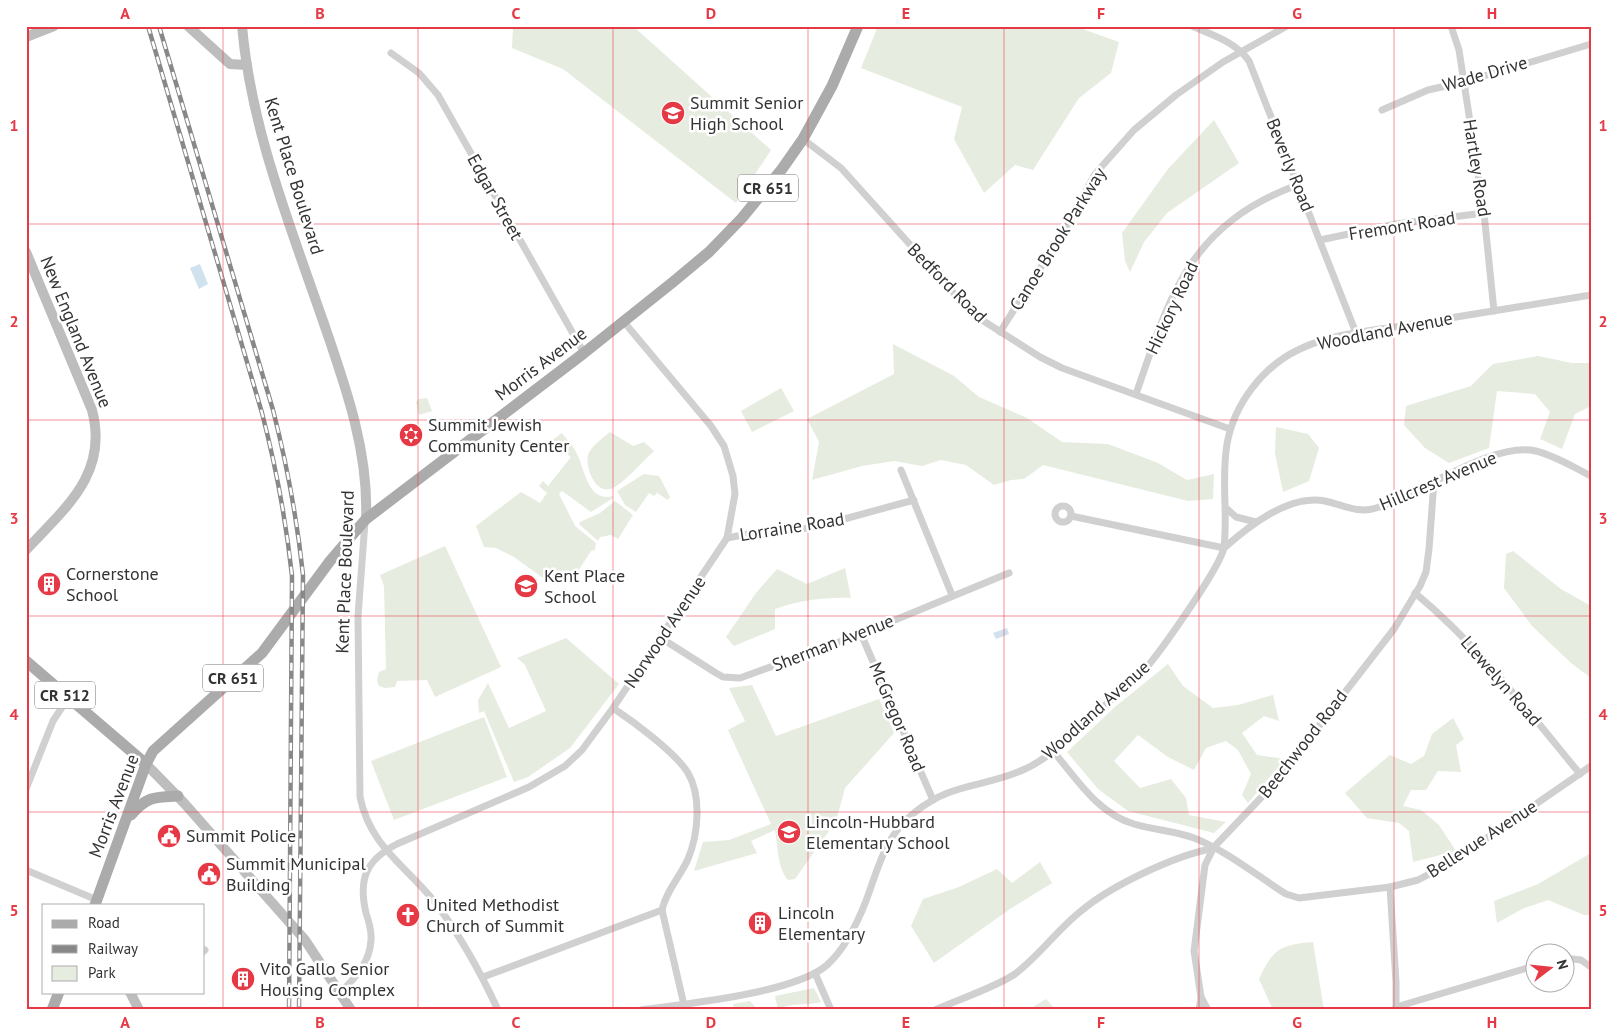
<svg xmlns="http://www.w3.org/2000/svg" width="1617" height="1036" font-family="'PT Sans',sans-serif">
<rect width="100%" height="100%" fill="#fff"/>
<g fill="#e6ecdf">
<path d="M 513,26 L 633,26 L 771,150 L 736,203 L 563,69 L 512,48 Z"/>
<path d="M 878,26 L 1074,26 L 1119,42 L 1111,73 L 1079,98 L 1033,170 L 1015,165 L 984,193 L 954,139 L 962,107 L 861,68 Z"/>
<path d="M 1214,120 L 1239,163 L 1167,213 L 1144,242 L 1130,272 L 1125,261 L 1122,233 L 1168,169 Z"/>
<path d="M 893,344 L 954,376 L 979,397 L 1027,418 L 1062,442 L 1108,444 L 1158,463 L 1187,480 L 1214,474 L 1213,499 L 1188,501 L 1043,465 L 1024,479 L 1011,480 L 994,485 L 966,465 L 941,460 L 922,466 L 894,461 L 862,466 L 812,480 L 819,442 L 807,419 L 894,374 Z"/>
<path d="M 1538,356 L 1572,363 L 1591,363 L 1591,406 L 1575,414 L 1562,449 L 1540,439 L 1550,412 L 1535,394 L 1497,391 L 1489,448 L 1449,463 L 1425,448 L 1404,425 L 1406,406 L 1471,386 L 1493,364 Z"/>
<path d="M 781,388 L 794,411 L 752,432 L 741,411 Z"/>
<path d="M 427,398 L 432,411 L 419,415 L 416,402 L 419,399 Z"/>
<path d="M 1276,427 L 1308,434 L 1319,448 L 1309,481 L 1283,492 L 1275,453 Z"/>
<path d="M 610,432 L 633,446 L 644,442 L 654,451 C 643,461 625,482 613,488 C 596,496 585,468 588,455 C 591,446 603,438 610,432 Z"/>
<path d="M 562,433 C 566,439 573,445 576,452 C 585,468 587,503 613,496 L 613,498 L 591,512 L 562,491 L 559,494 L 575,526 L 596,543 L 595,550 L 591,551 L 571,582 L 557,577 L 543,578 L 514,557 L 496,548 L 484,547 L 476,526 L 521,492 L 540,503 L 547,493 L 539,486 L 543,481 L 548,486 L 571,457 L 551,441 Z"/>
<path d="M 644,474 L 659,476 L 670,497 L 668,500 L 657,493 L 654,496 L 649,493 L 636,512 L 625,505 L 617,491 Z"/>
<path d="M 615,501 L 633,515 L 618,539 L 611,535 L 600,537 L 598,541 L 579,524 L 580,522 L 600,513 Z"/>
<path d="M 445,546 L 501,667 L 435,697 L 427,680 L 397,681 L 395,687 L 385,688 L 379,686 L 377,680 L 379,672 L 386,669 L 384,586 L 380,575 Z"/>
<path d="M 1513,551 L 1561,589 L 1591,606 L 1591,678 L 1571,663 L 1532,626 L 1504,588 L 1506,554 Z"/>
<path d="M 845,568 L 851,598 C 824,597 801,600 775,609 L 775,629 L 734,646 L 726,637 L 756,593 L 777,569 L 807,584 Z"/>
<path d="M 566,638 L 619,684 L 570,748 L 528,777 L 514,782 L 484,711 L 479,713 L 478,700 L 488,683 L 509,728 L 546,711 L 525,665 L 517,658 Z"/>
<path d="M 1168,664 L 1183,686 L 1213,708 L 1238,705 L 1273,695 L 1279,721 L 1264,716 L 1242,733 L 1257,755 L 1285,759 L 1248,803 L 1242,795 L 1251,774 L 1238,750 L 1226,741 L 1206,748 L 1194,770 L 1168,757 L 1138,735 L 1114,761 L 1140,788 L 1171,779 L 1186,798 L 1189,815 L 1226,822 L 1214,833 L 1128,811 L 1098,789 L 1067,752 L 1116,706 Z"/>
<path d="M 752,685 L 776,736 L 879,699 L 894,733 L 845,788 L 836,821 L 795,879 L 788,880 C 777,868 778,845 775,830 L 751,841 L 757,853 L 694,871 L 703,842 L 729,840 L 771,824 L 728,730 L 745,721 L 729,688 Z"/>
<path d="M 484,717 L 507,777 L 394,820 L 371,761 Z"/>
<path d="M 1453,718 L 1464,739 L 1456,745 L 1461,772 L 1438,771 L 1426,790 L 1411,790 L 1403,806 L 1421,810 L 1439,825 L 1456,851 L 1413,862 L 1409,831 L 1399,823 L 1367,818 L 1345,793 L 1390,755 L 1411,764 L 1424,756 L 1432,734 Z"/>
<path d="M 1591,853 L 1591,915 L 1584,915 L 1548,900 L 1522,909 L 1497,923 L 1494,901 L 1538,884 Z"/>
<path d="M 1040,862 L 1052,883 L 1010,909 L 934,963 L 911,926 L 923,899 L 959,887 L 997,869 L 1012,883 Z"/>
<path d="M 1313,942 L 1324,1010 L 1273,1010 L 1259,979 C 1273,948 1281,945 1313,942 Z"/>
<path d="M 814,988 L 821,1002 C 807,1006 789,1002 778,1010 L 775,996 Z"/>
<path d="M 1046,999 L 1056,1010 L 1028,1010 Z"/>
<path d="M 750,1001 L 756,1008 L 763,1010 L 734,1010 L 733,1004 Z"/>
</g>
<g fill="#cfe2ee">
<path d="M 200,264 L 208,284 L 199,289 L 190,268 Z"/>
<path d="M 1007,628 L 1009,634 L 996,639 L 993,633 Z"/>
</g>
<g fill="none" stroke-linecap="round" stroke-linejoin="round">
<g stroke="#d0d0d0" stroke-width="7">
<path d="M 1192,26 C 1212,35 1236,42 1249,61 L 1356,333"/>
<path d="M 1451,26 L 1459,50 L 1484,213 L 1494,311"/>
<path d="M 391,53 L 419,73 L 438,95 L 584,353"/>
<path d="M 1382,110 L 1428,90 L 1464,82 L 1591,44"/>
<path d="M 803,139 L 841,168 L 961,301 L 982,320 L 1040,357 L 1062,368 L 1230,429"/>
<path d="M 1320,240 L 1396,224 L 1484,213"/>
<path d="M 1000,332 L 1068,224 L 1095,174 L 1134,130 L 1176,95 L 1223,62 L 1287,26"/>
<path d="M 1136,394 C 1171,293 1189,226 1297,185"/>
<path d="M 901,470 L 952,595"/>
<circle cx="1063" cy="514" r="8"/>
<path d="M 1226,508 L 1236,517 L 1256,522"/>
<path d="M 1071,516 L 1224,548 C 1249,526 1289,494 1325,501 C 1343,505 1358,514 1376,508 C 1419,495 1492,441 1536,451 C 1556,456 1573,467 1591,476"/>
<path d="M 365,522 L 358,616 L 360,797 C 370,846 405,865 434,901 C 460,935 480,971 498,1010"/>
<path d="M 727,538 L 758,532 L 811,528 L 914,500"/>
<path d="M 1415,593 C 1479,646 1528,711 1580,774"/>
<path d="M 861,634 L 933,800"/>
<path d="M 661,638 L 716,673 L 723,677 L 740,678 L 861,634 L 1009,573"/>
<path d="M 613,708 C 634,722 676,753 688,773 C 702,797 698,835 688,859 C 680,877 666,891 662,910 L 684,1005"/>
<path d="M 1053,751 C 1076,778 1098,814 1134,824 C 1154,830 1175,831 1194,838 C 1227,851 1256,875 1286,894 L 1299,898 L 1390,887 L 1418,880 L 1452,862 L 1591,766"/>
<path d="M 26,789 L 53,721 L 68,698"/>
<path d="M 26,870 L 97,900"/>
<path d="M 1390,887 L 1396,982 L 1396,1009"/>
<path d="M 204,951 L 205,950"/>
<path d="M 1564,958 L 1581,960 L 1591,967"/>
<path d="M 815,973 L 831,1010"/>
<path d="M 483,977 L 662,910"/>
<path d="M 341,992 C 356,977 370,962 371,940 C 372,931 369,922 366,913 C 358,879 366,860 397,844 L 529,787 L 565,766 L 582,750 L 613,708 L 727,538 L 735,494 L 733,476 L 724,446 L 711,426 L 624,322"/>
<path d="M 1201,997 L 1208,1010"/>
<path d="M 1396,1007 L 1534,966"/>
<path d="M 641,1010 C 685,1004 795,993 827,965 C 845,949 857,924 866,901 C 878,869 885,835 914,813 C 953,781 985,788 1025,769 C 1046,760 1063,742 1079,728 C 1102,708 1125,688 1147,667 C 1162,649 1222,565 1224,547 C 1228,513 1221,478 1227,444 C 1234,404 1263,366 1300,349 C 1333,333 1372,331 1407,325 C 1468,315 1530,305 1591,295"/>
<path d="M 935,1010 C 957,1000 996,987 1015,974 C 1039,956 1057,930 1081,911 C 1112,885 1174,856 1214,848"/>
<path d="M 1199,1010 L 1201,997 L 1194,951 L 1205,865 L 1214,847 L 1274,784 L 1394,629 L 1420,586 L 1426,572 L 1429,549 L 1434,481"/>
</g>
<g stroke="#bdbdbd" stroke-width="10">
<path d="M 188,26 L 230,64 L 247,65"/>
<path d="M 242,26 C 251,129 290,225 323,321 C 345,385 369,451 366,519"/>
<path d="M 26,37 L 54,26"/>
<path d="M 26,252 L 92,410 C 109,474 65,508 26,550"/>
<path d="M 146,764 L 184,803 L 305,940 L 351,1010"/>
<path d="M 130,992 L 139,1010"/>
</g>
<g stroke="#ababab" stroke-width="11">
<path d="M 26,661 L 146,764"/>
<path d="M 131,815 C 147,796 155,797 178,796"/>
<path d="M 95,905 L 146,764 L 153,751 L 262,653 L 330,561 L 366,519 L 584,353 L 673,282 L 709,252 L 742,218 L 782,169 L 803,139 L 832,86 L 858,26"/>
<path d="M 52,1010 L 59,992"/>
</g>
<g stroke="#888" stroke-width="4.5">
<g id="rail">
<path d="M 148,26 L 262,413 C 276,467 286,520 292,576 L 289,1010"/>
<path d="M 159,26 L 273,410 C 287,465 297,518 303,575 L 299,1010"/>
</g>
</g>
<use href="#rail" stroke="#fff" stroke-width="2.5" stroke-dasharray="8" stroke-linecap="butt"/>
</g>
<path fill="none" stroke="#e63946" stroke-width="1" stroke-opacity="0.55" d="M 223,26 L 223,1010M 418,26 L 418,1010M 613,26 L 613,1010M 808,26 L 808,1010M 1004,26 L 1004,1010M 1199,26 L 1199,1010M 1394,26 L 1394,1010M 26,224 L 1591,224M 26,420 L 1591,420M 26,616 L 1591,616M 26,812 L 1591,812"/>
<defs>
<g id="school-disc" transform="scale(1.25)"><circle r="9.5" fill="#e63946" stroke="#fff"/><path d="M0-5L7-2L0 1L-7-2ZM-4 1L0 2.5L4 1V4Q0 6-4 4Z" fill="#fff"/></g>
<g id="synagogue-disc" transform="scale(1.25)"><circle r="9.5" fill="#e63946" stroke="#fff"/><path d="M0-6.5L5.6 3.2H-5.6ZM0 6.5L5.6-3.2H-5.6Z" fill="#fff"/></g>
<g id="building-disc" transform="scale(1.25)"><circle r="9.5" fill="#e63946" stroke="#fff"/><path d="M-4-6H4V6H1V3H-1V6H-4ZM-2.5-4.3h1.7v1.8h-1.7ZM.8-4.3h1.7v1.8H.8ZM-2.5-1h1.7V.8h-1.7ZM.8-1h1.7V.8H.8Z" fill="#fff"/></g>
<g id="civic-disc" transform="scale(1.25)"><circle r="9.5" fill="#e63946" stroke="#fff"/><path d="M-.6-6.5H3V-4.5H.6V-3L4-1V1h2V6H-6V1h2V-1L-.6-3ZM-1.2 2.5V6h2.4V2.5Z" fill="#fff"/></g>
<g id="church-disc" transform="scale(1.25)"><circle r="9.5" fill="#e63946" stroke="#fff"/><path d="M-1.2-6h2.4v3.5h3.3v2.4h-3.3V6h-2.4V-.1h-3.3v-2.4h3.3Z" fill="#fff"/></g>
</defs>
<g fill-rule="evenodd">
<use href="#school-disc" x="673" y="113"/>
<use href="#synagogue-disc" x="411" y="435"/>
<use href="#building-disc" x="49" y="584"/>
<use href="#school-disc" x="526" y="586"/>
<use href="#school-disc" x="789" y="832"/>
<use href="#civic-disc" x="169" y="836"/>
<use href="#civic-disc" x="209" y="874"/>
<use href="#church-disc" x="408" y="915"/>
<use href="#building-disc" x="760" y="923"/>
<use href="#building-disc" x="243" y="979"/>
</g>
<g text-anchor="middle" stroke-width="5" stroke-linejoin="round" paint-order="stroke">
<g fill="#fff" stroke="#707070" stroke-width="1">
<rect x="738" y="174.5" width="60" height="27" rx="4"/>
<rect x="203" y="664.5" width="60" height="27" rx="4"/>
<rect x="35" y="681.5" width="60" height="27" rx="4"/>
</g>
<g font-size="16" font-weight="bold" fill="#333">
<text x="768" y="194">CR 651</text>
<text x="233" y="684">CR 651</text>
<text x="65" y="701">CR 512</text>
</g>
<g font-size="18" fill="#333" stroke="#fff">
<text transform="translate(1485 74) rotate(-16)" y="6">Wade Drive</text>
<text transform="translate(1290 165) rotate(68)" y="6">Beverly Road</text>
<text transform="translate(1477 168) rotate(81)" y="6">Hartley Road</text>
<text transform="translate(294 176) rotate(73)" y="6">Kent Place Boulevard</text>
<text transform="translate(495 197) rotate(61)" y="6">Edgar Street</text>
<text transform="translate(1402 226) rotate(-9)" y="6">Fremont Road</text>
<text transform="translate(1058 239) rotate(-58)" y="6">Canoe Brook Parkway</text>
<text transform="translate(947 283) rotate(45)" y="6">Bedford Road</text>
<text transform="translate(1172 308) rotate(-65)" y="6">Hickory Road</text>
<text transform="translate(1385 331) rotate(-11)" y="6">Woodland Avenue</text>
<text transform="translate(76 332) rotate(68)" y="6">New England Avenue</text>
<text transform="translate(541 364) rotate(-37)" y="6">Morris Avenue</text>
<text transform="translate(1438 481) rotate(-23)" y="6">Hillcrest Avenue</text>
<text transform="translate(792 527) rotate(-9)" y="6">Lorraine Road</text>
<text transform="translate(345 572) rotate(-88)" y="6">Kent Place Boulevard</text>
<text transform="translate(665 632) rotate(-56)" y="6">Norwood Avenue</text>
<text transform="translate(833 643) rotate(-21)" y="6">Sherman Avenue</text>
<text transform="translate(1501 681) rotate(49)" y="6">Llewelyn Road</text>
<text transform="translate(1096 710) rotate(-42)" y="6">Woodland Avenue</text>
<text transform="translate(897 717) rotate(67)" y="6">McGregor Road</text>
<text transform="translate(1303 744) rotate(-52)" y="6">Beechwood Road</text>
<text transform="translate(114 806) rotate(-69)" y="6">Morris Avenue</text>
<text transform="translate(1482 839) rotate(-33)" y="6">Bellevue Avenue</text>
</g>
<g font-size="18" fill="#333" stroke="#fff" text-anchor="start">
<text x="690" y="109">Summit Senior<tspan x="690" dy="21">High School</tspan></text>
<text x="428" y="431">Summit Jewish<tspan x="428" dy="21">Community Center</tspan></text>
<text x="66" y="580">Cornerstone<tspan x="66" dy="21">School</tspan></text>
<text x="544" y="582">Kent Place<tspan x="544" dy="21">School</tspan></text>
<text x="806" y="828">Lincoln-Hubbard<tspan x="806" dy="21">Elementary School</tspan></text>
<text x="186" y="842">Summit Police</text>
<text x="226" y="870">Summit Municipal<tspan x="226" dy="21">Building</tspan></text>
<text x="426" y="911">United Methodist<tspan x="426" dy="21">Church of Summit</tspan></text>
<text x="778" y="919">Lincoln<tspan x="778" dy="21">Elementary</tspan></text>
<text x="260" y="975">Vito Gallo Senior<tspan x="260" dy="21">Housing Complex</tspan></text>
</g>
</g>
<rect width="1617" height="1036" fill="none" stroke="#ffffff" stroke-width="55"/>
<rect x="42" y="904" width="162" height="90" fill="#ffffff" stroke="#adadad"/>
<rect x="52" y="920" width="25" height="8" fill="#ababab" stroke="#adadad"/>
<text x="88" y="928" font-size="15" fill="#333333">Road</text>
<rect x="52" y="945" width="25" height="8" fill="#888888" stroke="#adadad"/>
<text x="88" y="954" font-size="15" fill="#333333">Railway</text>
<rect x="52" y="966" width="25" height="15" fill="#e6ecdf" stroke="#adadad"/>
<text x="88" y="978" font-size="15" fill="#333333">Park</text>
<g transform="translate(1550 968) rotate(74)"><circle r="24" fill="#ffffff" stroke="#adadad"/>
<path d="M0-4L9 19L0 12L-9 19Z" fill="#e63946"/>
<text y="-8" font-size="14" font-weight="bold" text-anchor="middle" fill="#333333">N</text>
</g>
<rect x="28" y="28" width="1562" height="980" fill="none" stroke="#e63946" stroke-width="2"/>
<g font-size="16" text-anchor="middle" font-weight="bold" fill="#e63946">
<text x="125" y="19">A</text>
<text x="320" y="19">B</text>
<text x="516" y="19">C</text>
<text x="711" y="19">D</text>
<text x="906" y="19">E</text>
<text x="1101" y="19">F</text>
<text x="1297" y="19">G</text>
<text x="1492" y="19">H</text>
<text x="14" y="131">1</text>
<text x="1603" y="131">1</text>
<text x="14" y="327">2</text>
<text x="1603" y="327">2</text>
<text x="14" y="524">3</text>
<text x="1603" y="524">3</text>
<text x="14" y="720">4</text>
<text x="1603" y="720">4</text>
<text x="14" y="916">5</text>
<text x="1603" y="916">5</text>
<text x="125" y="1028">A</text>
<text x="320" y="1028">B</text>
<text x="516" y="1028">C</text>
<text x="711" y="1028">D</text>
<text x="906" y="1028">E</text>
<text x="1101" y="1028">F</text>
<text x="1297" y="1028">G</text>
<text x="1492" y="1028">H</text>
</g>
</svg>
